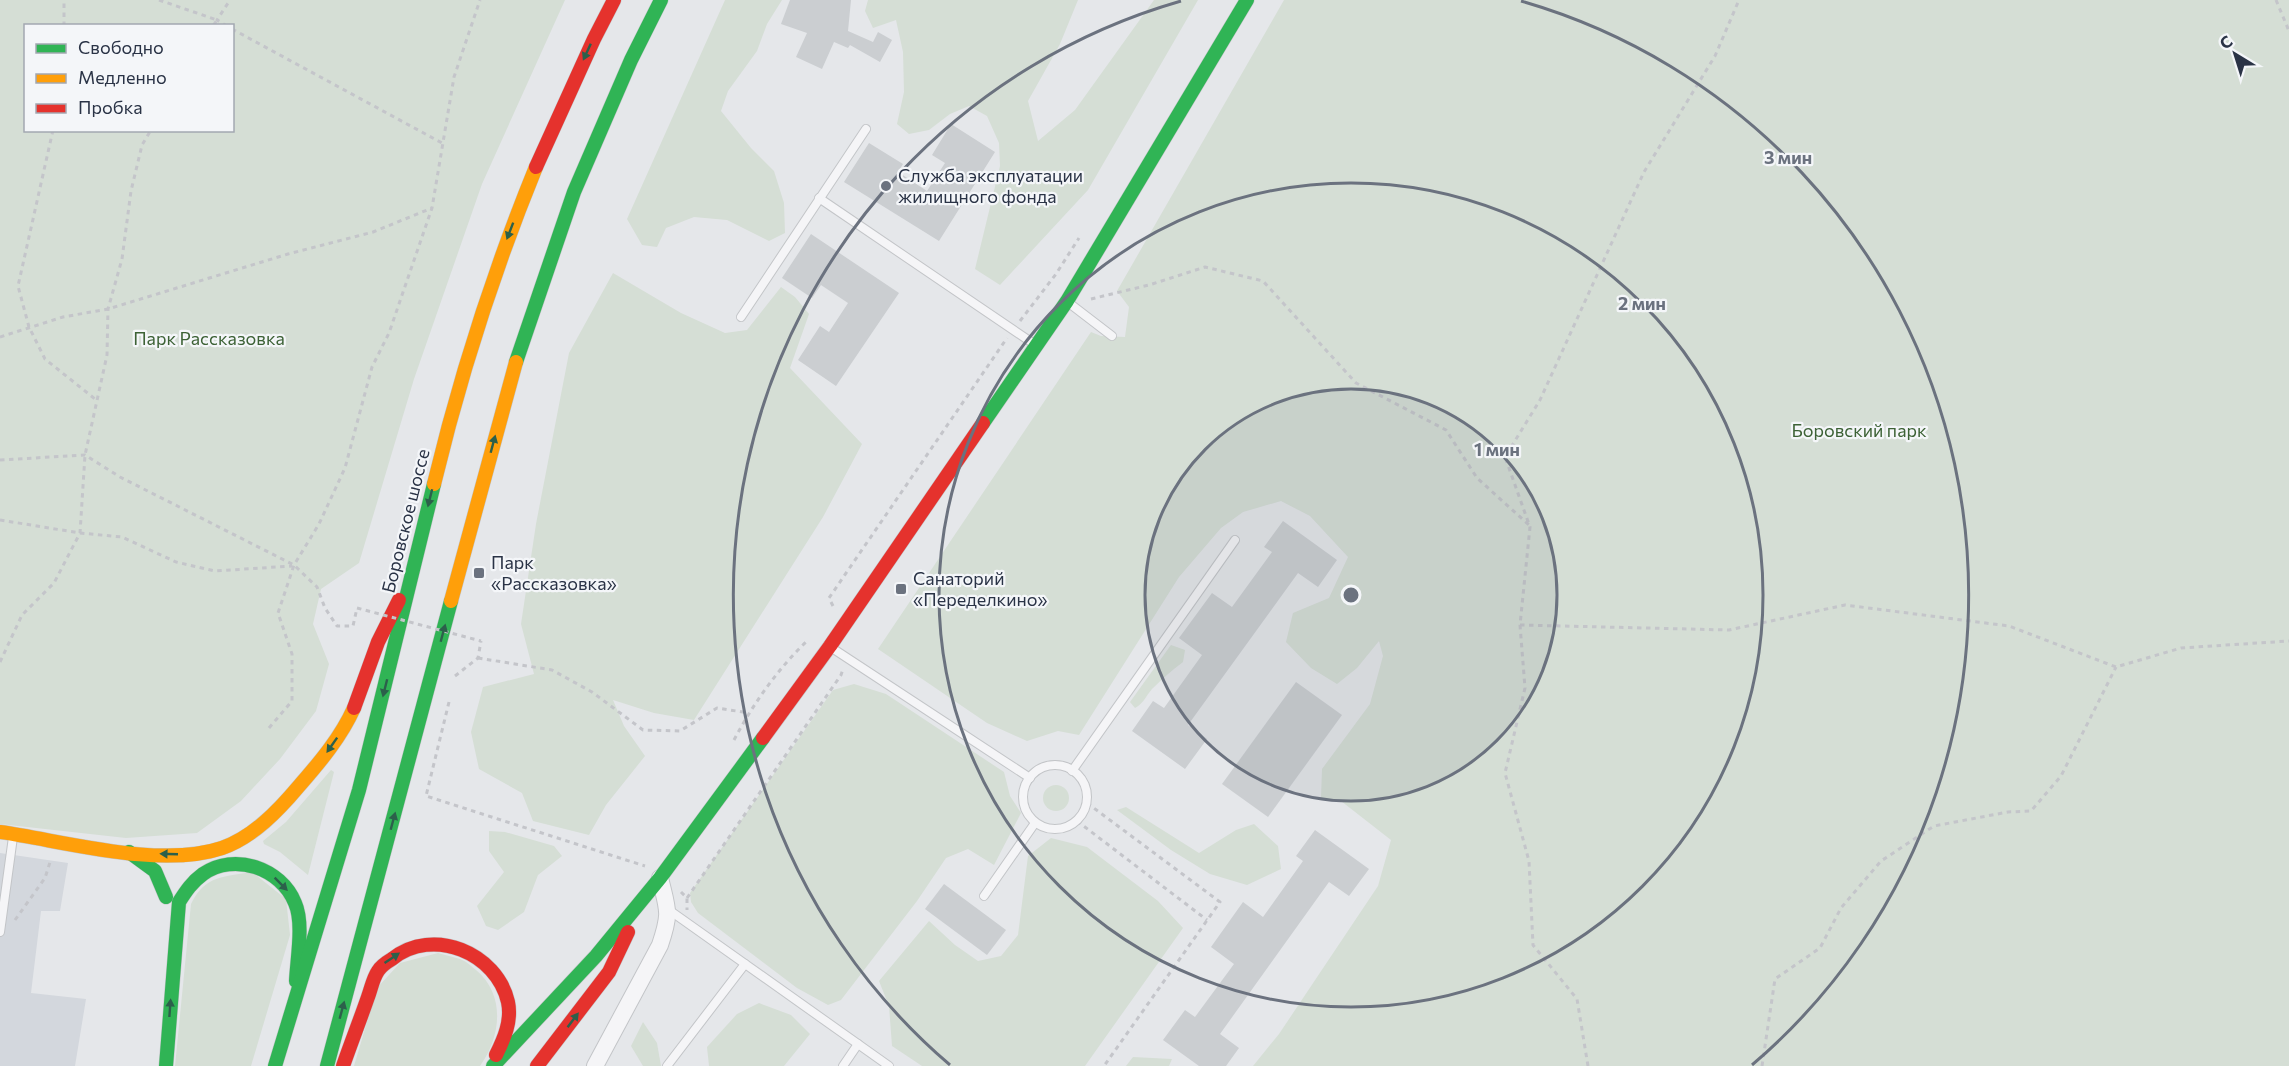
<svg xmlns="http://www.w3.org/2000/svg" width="2289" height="1066" font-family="Commissioner,sans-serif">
<rect width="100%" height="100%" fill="#e5e7ea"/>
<path fill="#d3d7dd" d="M 0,853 L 68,863 L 60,911 L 41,911 L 31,993 L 86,999 L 75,1066 L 0,1066 Z"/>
<g fill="#d5ded5" fill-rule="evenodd">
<path d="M 0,0 L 565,0 L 482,184 L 414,379 L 359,563 L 321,589 L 313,624 L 329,664 L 316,711 L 280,759 L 241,801 L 197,833 L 126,838 L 0,824 ZM 26,26 L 232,26 L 232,130 L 26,130 Z"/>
<path d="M 725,0 L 782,0 L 767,24 L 757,51 L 728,91 L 721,111 L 751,148 L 774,171 L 784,203 L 785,233 L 769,241 L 727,220 L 694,217 L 666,228 L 657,247 L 642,245 L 627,219 Z"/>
<path d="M 868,0 L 1078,0 L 1060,44 L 1028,101 L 1038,141 L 1075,110 L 1154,0 L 1198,0 L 1088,190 L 1000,285 L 975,269 L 1000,166 L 999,143 L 987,116 L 969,106 L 950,114 L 929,130 L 909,134 L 897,124 L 904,92 L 903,52 L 896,20 L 873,28 L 865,11 Z"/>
<path d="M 1284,0 L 2289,0 L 2289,1066 L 1253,1066 L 1279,1034 L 1378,886 L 1391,840 L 1341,801 L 1321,799 L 1322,769 L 1370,704 L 1383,656 L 1379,641 L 1357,668 L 1337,684 L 1311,668 L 1286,642 L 1293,613 L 1329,598 L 1348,557 L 1310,516 L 1281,501 L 1243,512 L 1221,528 L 1179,577 L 1079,735 L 1058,731 L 1027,741 L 987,723 L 878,649 L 1091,332 L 1101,336 L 1125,337 L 1129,307 L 1117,291 Z"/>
<path d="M 613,273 L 681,313 L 725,333 L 747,330 L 781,287 L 795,297 L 809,314 L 790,368 L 862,444 L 823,517 L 694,720 L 654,713 L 613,700 L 624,726 L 645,756 L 606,805 L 589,835 L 533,821 L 522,793 L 479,769 L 471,732 L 483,687 L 534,674 L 521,624 L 536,524 L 569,353 Z"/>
<path d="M 1171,645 L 1185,650 L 1183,662 C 1172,670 1162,679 1152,689 C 1146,696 1143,704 1135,708 L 1130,702 Z"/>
<path d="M 854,684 L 886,694 L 1004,772 L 1010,796 L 1021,813 L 994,865 L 968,849 L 946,858 L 917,901 L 841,1000 L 828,1005 L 797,988 L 698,913 L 691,902 L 690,893 L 833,690 Z"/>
<path d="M 331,770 L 334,772 L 308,875 L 280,852 L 264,844 L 263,841 L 286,822 Z"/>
<circle cx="1056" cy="798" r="13"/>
<path d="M 1126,807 L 1199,853 L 1236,830 L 1254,824 L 1278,846 L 1281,869 L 1247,885 L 1210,874 L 1171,850 L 1117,810 Z"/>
<path d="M 489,831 L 505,832 L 554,846 L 562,856 L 538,875 L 524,912 L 498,930 L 486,926 L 477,906 L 504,872 L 489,851 Z"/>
<path d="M 1051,838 L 1087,847 L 1158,901 L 1183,928 L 1085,1066 L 922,1066 L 892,1046 L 889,1006 L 879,981 L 929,921 L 955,945 L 978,961 L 1001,956 L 1018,935 L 1028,856 Z"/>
<path d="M 252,872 L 286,899 L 290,935 L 251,1066 L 175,1066 L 191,904 C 205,875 224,877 252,872 Z"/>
<path d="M 438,953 C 445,955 453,957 460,959 C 466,961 471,966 476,970 C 506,995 501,1037 480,1066 L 354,1066 L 377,988 L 400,963 Z"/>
<path d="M 759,1003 L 791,1015 L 810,1034 L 784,1066 L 709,1066 L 707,1047 L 737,1014 Z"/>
<path d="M 643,1022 L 657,1043 L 661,1066 L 643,1066 L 631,1046 Z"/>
<path d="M 1133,1057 L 1172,1059 L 1169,1066 L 1126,1066 Z"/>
</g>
<g fill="#cbced1">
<path d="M 790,0 L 851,0 L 848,31 L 873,42 L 878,32 L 892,40 L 880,62 L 850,45 L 848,48 L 834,42 L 822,69 L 796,57 L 807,33 L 781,24 Z"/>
<path d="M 951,124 L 995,152 L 939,241 L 844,182 L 869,143 L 903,164 L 898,172 L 927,191 L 945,163 L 932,155 Z"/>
<path d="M 811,234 L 899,293 L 836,386 L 798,360 L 820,326 L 829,332 L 848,303 L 821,285 L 812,298 L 782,278 Z"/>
<path d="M 1283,521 L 1337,560 L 1318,587 L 1298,573 L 1188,725 L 1207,739 L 1185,769 L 1132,731 L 1153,701 L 1164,708 L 1202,655 L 1179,638 L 1212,593 L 1232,607 L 1272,552 L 1264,547 Z"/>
<path d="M 1296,682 L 1342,715 L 1268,817 L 1222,784 Z"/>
<path d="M 1315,830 L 1369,869 L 1349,896 L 1329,882 L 1220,1034 L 1239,1048 L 1226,1066 L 1199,1066 L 1163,1040 L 1185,1010 L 1195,1017 L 1234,964 L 1211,947 L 1243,902 L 1263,917 L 1303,861 L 1296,856 Z"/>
<path d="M 944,884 L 1006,930 L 987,955 L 925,909 Z"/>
</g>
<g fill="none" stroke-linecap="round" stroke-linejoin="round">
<g stroke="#c3c5c8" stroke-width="10">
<g id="lane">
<path d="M 819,198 L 1034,344"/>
<path d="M 1069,303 L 1112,336"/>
<path d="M 741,317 L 866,129"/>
<path d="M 832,648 L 1030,778"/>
<circle cx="1055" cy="797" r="32"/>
<path d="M 1072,771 L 1235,540"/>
<path d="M 984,896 L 1035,823"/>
<path d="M 669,910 L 889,1066"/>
<path d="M 0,932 L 13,837"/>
<path d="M 667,1066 L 745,964"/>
<path d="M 843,1066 L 858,1044"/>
</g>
</g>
<g stroke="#c3c5c8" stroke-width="18">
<path id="street" d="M 595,1066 L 660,945 C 671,912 668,911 660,878"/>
</g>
<g stroke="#c3c5c8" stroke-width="15">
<g id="fast">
<path d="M 516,362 L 574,192 L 631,60 L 661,0"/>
<path d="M 983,423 L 1067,301 L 1247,0"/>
<path d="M 129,852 L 155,871 L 166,897"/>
<path d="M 166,1066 L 179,902 C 186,891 192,882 203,874 C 234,852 281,868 295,903 C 304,923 297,959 296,981"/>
<path d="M 275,1066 L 359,790 L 434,484"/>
<path d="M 327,1066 L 451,601"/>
<path d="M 493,1066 L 596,956 L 660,878 L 763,738"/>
</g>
</g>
<g stroke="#c3c5c8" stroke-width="15">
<g id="slow">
<path d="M 434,484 C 460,376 494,270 536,167"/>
<path d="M 451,601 L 516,362"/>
<path d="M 0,832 C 64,841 160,869 222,848 C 253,837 278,811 299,786 C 320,762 341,737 354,708"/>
</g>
</g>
<g stroke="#c3c5c8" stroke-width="15">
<g id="jam">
<path d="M 536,167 L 594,39 L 614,0"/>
<path d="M 354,708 L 378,642 L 399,600"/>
<path d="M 763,738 L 830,646 L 983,423"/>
<path d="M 343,1066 C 351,1043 360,1020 368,997 C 371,989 373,978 378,971 C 381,966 387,962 392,959 C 433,926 497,953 508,1002 C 512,1021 504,1039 496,1055"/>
<path d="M 537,1066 L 609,972 L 628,932"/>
</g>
</g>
<g stroke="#c4c5ca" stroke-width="3" stroke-dasharray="4.5 4.5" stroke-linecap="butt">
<path d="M 159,0 L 217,20 L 213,26"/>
<path d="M 2276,0 L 2289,31"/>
<path d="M 64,26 L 64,0"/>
<path d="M 227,26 L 217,20 L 230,0"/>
<path d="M 232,29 L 442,143"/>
<path d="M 53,130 L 18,286 L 29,327 L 45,359 L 95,399"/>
<path d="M 1091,299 L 1149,285 L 1205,267 L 1263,281 L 1356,383 L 1446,430 L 1477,478 L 1529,525"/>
<path d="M 1020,321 L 1056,274 L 1079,238"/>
<path d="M 0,337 L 63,317 L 108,309 L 288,254 L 373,232 L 432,208"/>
<path d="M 0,460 L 85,455 L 120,477 L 294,565 L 317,587 L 325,608 L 337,626 L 353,626 L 357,608"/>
<path d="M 0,520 L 80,533 L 122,537 L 176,562 L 215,571 L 292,566"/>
<path d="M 833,606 L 829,598 L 1007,338"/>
<path d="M 1520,625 L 1729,630 L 1845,605 L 2009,626 L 2116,667 L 2181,648 L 2289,641"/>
<path d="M 478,658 L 552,670 L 592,692 L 643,730 L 680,731 L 717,708 L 749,713"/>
<path d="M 0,662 L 22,615 L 54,583 L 80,533 L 85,455 L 107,355 L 108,309 L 122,259 L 131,191 L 142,145 L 151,130"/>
<path d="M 455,676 L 478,658 L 481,641"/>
<path d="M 449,702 L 426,796 L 645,866"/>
<path d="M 269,728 L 292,701 L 292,654 L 278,613 L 294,565 L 319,524 L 345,468 L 372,367 L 389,333 L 432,208 L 454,77 L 480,0"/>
<path d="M 734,740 C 753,704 777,670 806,642"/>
<path d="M 1087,803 L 1220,902 L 1104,1066"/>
<path d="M 1077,821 L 1207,920"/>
<path d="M 681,892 L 687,898 L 687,910"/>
<path d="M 687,898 L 841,675 L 843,669"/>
<path d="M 15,920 L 45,878 L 51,859"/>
<path d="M 1588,1066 L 1577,999 L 1533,945 L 1529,861 L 1505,773 L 1525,688 L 1520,625 L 1530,527 L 1505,457 L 1540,400 L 1644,172 L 1715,56 L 1739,0"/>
<path d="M 1762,1066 L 1775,979 L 1820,948 L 1841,908 L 1881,861 L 1934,826 L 2008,812 L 2031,811 L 2061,776 L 2116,667"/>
</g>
<use href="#lane" stroke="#f5f5f7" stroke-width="8"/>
<use href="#street" stroke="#f5f5f7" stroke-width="16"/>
<use href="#fast" stroke="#30b455" stroke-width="14"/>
<use href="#slow" stroke="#ff9f0a" stroke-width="14"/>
<use href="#jam" stroke="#e5322d" stroke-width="14"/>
<path stroke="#c4c5ca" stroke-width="3" stroke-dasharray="4.5 4.5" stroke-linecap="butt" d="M 357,608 L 481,641"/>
</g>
<defs><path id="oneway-solid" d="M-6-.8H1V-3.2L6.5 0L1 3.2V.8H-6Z" transform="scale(1.5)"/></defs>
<g fill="#2c604b">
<use href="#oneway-solid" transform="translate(587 52) rotate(115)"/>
<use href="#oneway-solid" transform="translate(510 231) rotate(111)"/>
<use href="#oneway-solid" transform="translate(493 444) rotate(-75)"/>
<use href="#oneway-solid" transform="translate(430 498) rotate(104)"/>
<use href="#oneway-solid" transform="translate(443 633) rotate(-75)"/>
<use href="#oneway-solid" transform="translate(385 688) rotate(104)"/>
<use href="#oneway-solid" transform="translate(332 745) rotate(125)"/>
<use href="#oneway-solid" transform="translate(393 821) rotate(-75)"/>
<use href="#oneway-solid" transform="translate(169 854) rotate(-178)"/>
<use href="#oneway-solid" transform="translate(281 884) rotate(45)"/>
<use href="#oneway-solid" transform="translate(392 958) rotate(-34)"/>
<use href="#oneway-solid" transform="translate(170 1008) rotate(-86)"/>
<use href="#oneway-solid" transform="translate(342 1010) rotate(-75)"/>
<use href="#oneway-solid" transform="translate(573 1020) rotate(-53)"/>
</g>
<circle cx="1351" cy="595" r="206" fill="#6b727f" fill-opacity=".12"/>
<g fill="none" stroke="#6b727f" stroke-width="3">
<circle cx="1351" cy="595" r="206"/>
<circle cx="1351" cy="595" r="412"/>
<path d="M950 1065A618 618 0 0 1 1181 1M1521 1A618 618 0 0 1 1752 1065"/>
</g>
<g fill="#6b727f" stroke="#f4f6f9" stroke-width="2">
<circle cx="886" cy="186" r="6"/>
<rect x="473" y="567" width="12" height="12" rx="3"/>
<rect x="895" y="583" width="12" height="12" rx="3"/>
</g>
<g text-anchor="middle" stroke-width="4.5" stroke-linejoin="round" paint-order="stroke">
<g font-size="18" fill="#2a3346" stroke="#f4f6f9" text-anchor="start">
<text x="898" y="182">Служба эксплуатации<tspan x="898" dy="21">жилищного фонда</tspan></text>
<text x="491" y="569">Парк<tspan x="491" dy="21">«Рассказовка»</tspan></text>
<text x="913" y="585">Санаторий<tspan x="913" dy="21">«Переделкино»</tspan></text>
</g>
<g font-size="18" fill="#3d6236" stroke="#f4f6f9">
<text x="209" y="345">Парк Рассказовка</text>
<text x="1859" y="437">Боровский парк</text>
</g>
<g font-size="18" fill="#2a3346" stroke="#f4f6f9">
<text transform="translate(406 521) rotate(-76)" y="6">Боровское шоссе</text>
</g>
</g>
<circle cx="1351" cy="595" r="9" fill="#6b727f" stroke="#f4f6f9" stroke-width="3"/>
<g font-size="18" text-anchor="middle" font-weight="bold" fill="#6b727f" stroke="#f4f6f9" stroke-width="4.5" stroke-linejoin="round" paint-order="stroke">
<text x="1788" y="164">3 мин</text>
<text x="1642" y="310">2 мин</text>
<text x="1497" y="456">1 мин</text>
</g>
<rect x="24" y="24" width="210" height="108" fill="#f4f6f9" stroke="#a3a8b1" stroke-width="1.5"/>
<rect x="36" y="44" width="30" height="9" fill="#30b455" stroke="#a3a8b1" stroke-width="1.5"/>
<text x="78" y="54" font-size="18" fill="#2a3346">Свободно</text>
<rect x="36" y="74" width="30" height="9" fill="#ff9f0a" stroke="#a3a8b1" stroke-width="1.5"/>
<text x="78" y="84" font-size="18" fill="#2a3346">Медленно</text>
<rect x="36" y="104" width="30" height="9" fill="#e5322d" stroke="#a3a8b1" stroke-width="1.5"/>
<text x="78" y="114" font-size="18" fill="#2a3346">Пробка</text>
<g transform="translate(2235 54) rotate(322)" stroke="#f4f6f9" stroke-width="4.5" paint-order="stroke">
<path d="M0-4.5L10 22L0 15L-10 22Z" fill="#2a3346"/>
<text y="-9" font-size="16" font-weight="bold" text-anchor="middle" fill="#2a3346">С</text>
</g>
</svg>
